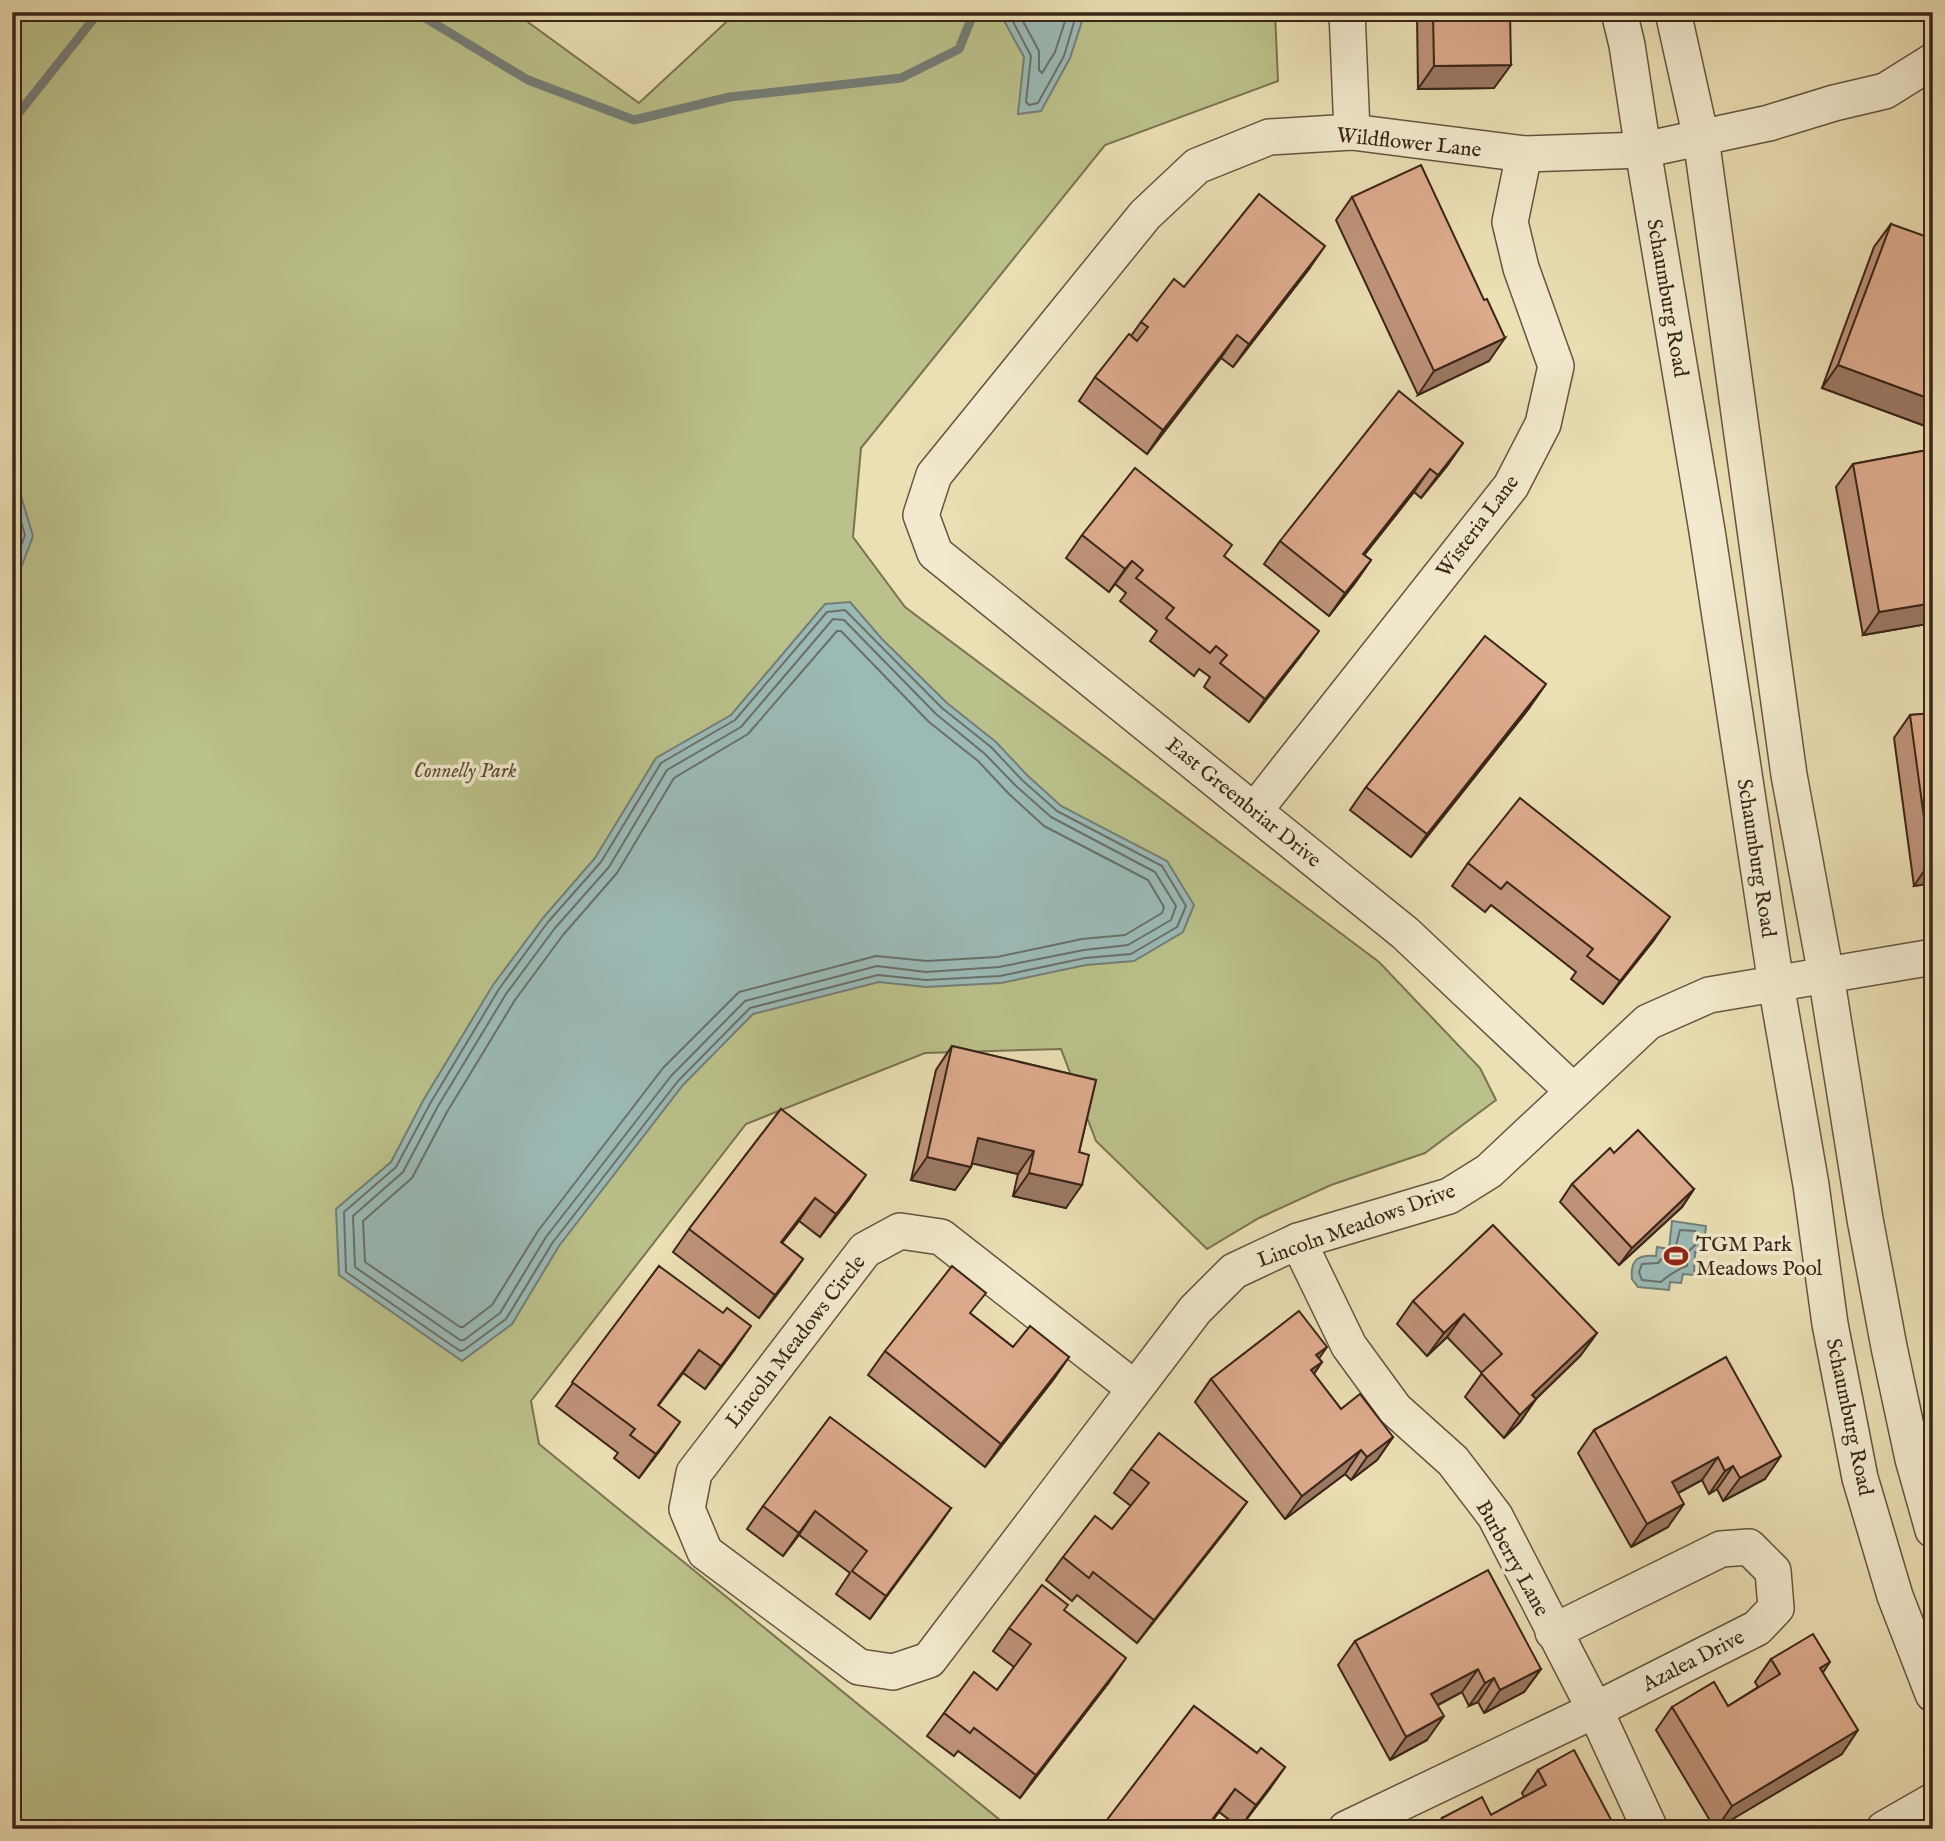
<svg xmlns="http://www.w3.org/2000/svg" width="1945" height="1841" font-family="'IM FELL English',serif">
<rect width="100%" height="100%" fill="#ebdfb4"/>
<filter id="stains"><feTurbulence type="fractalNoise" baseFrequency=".00286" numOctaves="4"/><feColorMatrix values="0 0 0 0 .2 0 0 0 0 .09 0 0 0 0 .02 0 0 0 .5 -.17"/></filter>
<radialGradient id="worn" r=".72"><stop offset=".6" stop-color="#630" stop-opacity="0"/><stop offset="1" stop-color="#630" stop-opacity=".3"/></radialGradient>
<path fill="#bbc18a" stroke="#7a7352" stroke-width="2" d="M 12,12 L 514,12 L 639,103 L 737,12 L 1275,12 L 1278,81 L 1105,145 L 861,448 L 853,537 L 905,607 L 1379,962 L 1480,1068 L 1496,1100 L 1425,1153 L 1331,1185 L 1259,1218 L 1207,1249 L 1096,1141 L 1061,1049 L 925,1053 L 746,1124 L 531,1401 L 539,1444 L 1011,1829 L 12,1829 Z"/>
<g fill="#9bbab6" stroke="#747e77" stroke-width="2">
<path d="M 970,12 L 1085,12 L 1070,58 L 1041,111 L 1018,114 L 1024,57 L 1002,17 L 972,17 Z"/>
<path d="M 12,466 L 33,536 L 12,592 Z"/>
<path d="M 850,602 L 882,639 L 947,703 L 996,742 L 1027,775 L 1061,806 L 1167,861 L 1194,905 L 1183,932 L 1134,961 L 1086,965 L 1001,983 L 926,987 L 879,982 L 753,1014 L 683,1085 L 559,1246 L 512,1324 L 462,1361 L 339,1275 L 336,1209 L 391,1162 L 424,1099 L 493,985 L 543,918 L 595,858 L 656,758 L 731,715 L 825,604 Z"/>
<path d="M 1672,1221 L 1706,1226 L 1703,1253 L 1695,1252 L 1694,1275 L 1683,1274 L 1681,1283 L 1670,1282 L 1669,1290 L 1638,1287 L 1632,1279 C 1630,1260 1638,1254 1656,1256 L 1657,1247 L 1669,1249 Z"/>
</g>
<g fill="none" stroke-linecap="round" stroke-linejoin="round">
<g stroke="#6a7068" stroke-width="2">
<path d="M 1008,12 L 1031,56 L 1026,102 L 1029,105 L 1038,103 L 1064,56 L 1077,12"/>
<path d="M 1018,12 L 1039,51 L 1039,70 L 1042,73 L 1055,52 L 1068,12"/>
<path d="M 12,491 L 25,535 L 12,571"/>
<path d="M 845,610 L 942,708 L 991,747 L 1022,780 L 1057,811 L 1162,866 L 1186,906 L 1177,927 L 1131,954 L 1085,958 L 1000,976 L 926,980 L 878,975 L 750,1008 L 678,1081 L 553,1242 L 506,1319 L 464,1350 L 460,1351 L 346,1272 L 344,1212 L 396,1167 L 431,1102 L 499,989 L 548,922 L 601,862 L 661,763 L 735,720 L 827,612 Z"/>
<path d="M 833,619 L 844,620 L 936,714 L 985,754 L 1016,786 L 1051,817 L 1155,872 L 1176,906 L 1171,920 L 1128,945 L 1084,950 L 999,967 L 926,972 L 877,966 L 745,1001 L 671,1076 L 546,1237 L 500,1313 L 464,1340 L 460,1340 L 355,1267 L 353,1216 L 403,1172 L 438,1106 L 506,994 L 555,928 L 609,867 L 667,770 L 741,727 Z"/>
<path d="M 837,631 L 841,631 L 929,722 L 978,761 L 1009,794 L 1044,826 L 1148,880 L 1164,907 L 1162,913 L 1125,935 L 1082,939 L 997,957 L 927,961 L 876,956 L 739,992 L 663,1068 L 538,1231 L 492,1305 L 463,1327 L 460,1327 L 365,1262 L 363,1221 L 412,1178 L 447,1112 L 515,1000 L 563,935 L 617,873 L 674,778 L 748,734 Z"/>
<path d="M 1680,1230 L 1695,1231 L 1698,1234 L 1696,1244 L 1689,1251 L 1687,1266 C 1680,1268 1666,1277 1661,1282 L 1642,1280 L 1639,1272 L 1642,1264 L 1658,1263 L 1664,1256 L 1674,1253 Z"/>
</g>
<g stroke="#747e77" stroke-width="9">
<path d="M 411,12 L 422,16 L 528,80 L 634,120 L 730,97 L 901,78 L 959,49 L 972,17"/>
<path d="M 12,130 L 14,119 L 99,12"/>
</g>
<g stroke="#665440" stroke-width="38">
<g id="minor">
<path d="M 1347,12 L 1352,132"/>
<path d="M 1619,12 L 1627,45 L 1643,150 L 1707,531 L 1776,984 L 1811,1185 L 1830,1324 L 1860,1478 L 1895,1596 L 1933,1694"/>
<path d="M 1673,12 L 1701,138 L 1789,775 L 1826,975 L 1865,1219 L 1889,1347 L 1913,1459 L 1933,1530"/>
<path d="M 1255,810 L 1511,486 L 1543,424 L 1556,366 L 1521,268 L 1510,222 L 1524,154"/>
<path d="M 1573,1091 L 1405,933 L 935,553 L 921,515 L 934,475 L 1145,215 L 1197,166 L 1269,137 L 1352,132 L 1524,154 L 1643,150 L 1769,123 L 1834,103 L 1885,91 L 1933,61"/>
<path d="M 1298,1241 L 1349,1346 L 1395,1409 L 1453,1461 L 1495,1516 L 1595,1710 L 1650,1829"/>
<path d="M 1134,1388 L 941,1237 L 900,1231 L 865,1250 L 694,1473 L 687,1509 L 705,1552 L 859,1667 L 893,1672 L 929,1660 L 1195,1310 L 1234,1271 L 1298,1241 L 1449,1196 L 1489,1171 L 1648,1022 L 1709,995 L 1933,957"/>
<path d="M 1346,1829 L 1595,1710 L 1757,1628 L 1776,1608 L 1773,1571 L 1749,1547 L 1721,1549 L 1553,1632"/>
<path d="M 1884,1829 L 1933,1801"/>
</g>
</g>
<use href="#minor" stroke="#f2eace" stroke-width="35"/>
</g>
<g fill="#be9379" stroke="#3a2519" stroke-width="2">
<path d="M 1417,12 L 1510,12 L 1494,88 L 1418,89 Z"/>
<path d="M 1352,197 L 1484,300 L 1489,361 L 1418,395 L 1336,220 Z"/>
<path d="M 1891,224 L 1933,349 L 1933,419 L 1928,427 L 1822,388 L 1874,247 Z"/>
<path d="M 1309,269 L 1233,367 L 1221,358 L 1147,454 L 1079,401 L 1095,377 L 1131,336 L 1141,322 L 1184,287 Z"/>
<path d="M 1463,443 L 1447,466 L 1421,498 L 1414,492 L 1364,555 L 1371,560 L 1355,583 L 1329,616 L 1264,564 L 1280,541 Z"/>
<path d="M 1933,449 L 1933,623 L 1863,635 L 1836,487 L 1853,464 Z"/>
<path d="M 1082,535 L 1224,556 L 1302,654 L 1249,722 L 1204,687 L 1210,677 L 1199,669 L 1194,676 L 1150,641 L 1157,631 L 1120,601 L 1126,593 L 1115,584 L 1109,592 L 1066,558 Z"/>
<path d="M 1530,707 L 1411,857 L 1350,810 L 1366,787 Z"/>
<path d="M 1933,713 L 1933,883 L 1914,886 L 1894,738 L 1910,715 Z"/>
<path d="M 1468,863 L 1654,940 L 1603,1004 L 1571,979 L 1576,972 L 1491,905 L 1485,912 L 1452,886 Z"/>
<path d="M 952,1046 L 1096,1080 L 1066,1208 L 1013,1196 L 1018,1174 L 972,1163 L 971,1167 L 955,1190 L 911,1180 L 936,1070 Z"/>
<path d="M 781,1109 L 850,1198 L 820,1237 L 799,1221 L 782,1243 L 803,1259 L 759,1318 L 673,1252 L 689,1229 Z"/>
<path d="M 1572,1184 L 1694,1189 L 1682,1207 L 1619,1265 L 1560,1202 Z"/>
<path d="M 659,1266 L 735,1349 L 705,1389 L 683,1373 L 658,1406 L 664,1445 L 639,1478 L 614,1458 L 618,1453 L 556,1406 Z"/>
<path d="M 1413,1301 L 1597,1333 L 1580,1356 L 1536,1399 L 1520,1422 L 1504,1438 L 1465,1397 L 1482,1373 L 1447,1337 L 1427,1356 L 1397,1324 Z"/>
<path d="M 971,1314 L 1013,1347 L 1069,1357 L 1053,1380 L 985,1467 L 868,1375 L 885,1351 Z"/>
<path d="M 1726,1357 L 1765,1479 L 1723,1501 L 1717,1489 L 1709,1494 L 1702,1480 L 1678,1493 L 1668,1527 L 1631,1547 L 1578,1453 L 1594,1430 Z"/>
<path d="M 1319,1359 L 1322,1362 L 1314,1374 L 1341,1409 L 1393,1437 L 1377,1460 L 1351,1480 L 1345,1474 L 1285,1519 L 1195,1402 L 1211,1379 Z"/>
<path d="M 1131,1469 L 1247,1502 L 1230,1525 L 1137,1643 L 1077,1595 L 1072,1601 L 1046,1580 L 1063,1557 L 1112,1529 L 1131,1506 L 1114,1493 Z"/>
<path d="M 763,1506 L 951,1508 L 870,1619 L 836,1594 L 850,1573 L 799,1535 L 783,1556 L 747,1529 Z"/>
<path d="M 1064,1611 L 1110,1681 L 1020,1798 L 958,1751 L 954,1756 L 927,1736 L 944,1713 L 997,1690 L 1014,1667 L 993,1651 L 1009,1628 Z"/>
<path d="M 1355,1641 L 1541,1669 L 1524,1692 L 1484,1713 L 1478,1702 L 1469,1706 L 1462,1692 L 1438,1705 L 1427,1740 L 1390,1760 L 1338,1665 Z"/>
<path d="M 1771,1659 L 1823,1673 L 1842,1754 L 1715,1829 L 1656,1730 L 1672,1707 L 1728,1706 L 1758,1687 L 1755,1682 Z"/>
<path d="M 1194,1706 L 1257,1753 L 1285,1767 L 1240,1828 L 1219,1812 L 1206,1829 L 1101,1829 Z"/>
<path d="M 1538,1770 L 1616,1829 L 1491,1815 L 1524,1797 L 1522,1793 Z"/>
<path d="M 1442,1818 L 1447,1829 L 1434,1829 Z"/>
</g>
<g fill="#9b7863" stroke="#3a2519" stroke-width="2">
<path d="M 1511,65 L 1494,88 L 1418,89 L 1434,66 Z"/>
<path d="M 1325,246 L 1309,269 L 1233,367 L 1249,344 Z"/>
<path d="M 1237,335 L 1221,358 L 1147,454 L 1163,430 Z"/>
<path d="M 1505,338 L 1489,361 L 1418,395 L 1434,371 Z"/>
<path d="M 1838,365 L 1933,400 L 1933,419 L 1928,427 L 1822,388 Z"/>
<path d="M 1463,443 L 1447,466 L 1421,498 L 1438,475 Z"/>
<path d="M 1430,469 L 1414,492 L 1347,577 L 1363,554 Z"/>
<path d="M 1371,560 L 1355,583 L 1329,616 L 1345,593 Z"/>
<path d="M 1132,561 L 1115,584 L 1109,592 L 1125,569 Z"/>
<path d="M 1933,603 L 1933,623 L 1863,635 L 1879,612 Z"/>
<path d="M 1319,631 L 1302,654 L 1249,722 L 1265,699 Z"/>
<path d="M 1546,684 L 1530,707 L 1411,857 L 1427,834 Z"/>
<path d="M 1930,862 L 1933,862 L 1933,883 L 1914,886 Z"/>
<path d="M 1670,917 L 1654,940 L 1603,1004 L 1620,981 Z"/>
<path d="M 978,1138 L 1034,1151 L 1018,1174 L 962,1161 Z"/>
<path d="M 927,1157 L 971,1167 L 955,1190 L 911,1180 Z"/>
<path d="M 1029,1173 L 1082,1185 L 1066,1208 L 1013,1196 Z"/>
<path d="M 866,1175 L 850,1198 L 820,1237 L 836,1214 Z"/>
<path d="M 1694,1189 L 1682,1207 L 1619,1265 L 1632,1248 Z"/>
<path d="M 815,1198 L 799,1221 L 765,1265 L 781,1242 Z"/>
<path d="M 803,1259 L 787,1282 L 759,1318 L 775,1295 Z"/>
<path d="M 1464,1314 L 1447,1337 L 1427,1356 L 1444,1333 Z"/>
<path d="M 751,1326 L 735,1349 L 705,1389 L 721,1366 Z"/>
<path d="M 1597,1333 L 1580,1356 L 1520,1414 L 1532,1395 Z"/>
<path d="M 1327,1347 L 1311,1370 L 1316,1355 Z"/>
<path d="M 699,1350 L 683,1373 L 641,1428 L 658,1405 Z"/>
<path d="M 1069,1357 L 1053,1380 L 985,1467 L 1001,1444 Z"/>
<path d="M 1322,1362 L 1305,1386 L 1311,1370 Z"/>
<path d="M 1536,1399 L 1520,1422 L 1504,1438 L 1520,1415 Z"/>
<path d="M 680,1422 L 664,1445 L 639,1478 L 656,1454 Z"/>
<path d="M 1393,1437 L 1377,1460 L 1351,1480 L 1367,1457 Z"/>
<path d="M 1361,1450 L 1345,1474 L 1285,1519 L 1302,1496 Z"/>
<path d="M 1781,1456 L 1765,1479 L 1723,1501 L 1740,1478 Z"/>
<path d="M 1718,1457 L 1702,1480 L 1656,1505 L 1672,1482 Z"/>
<path d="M 1733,1466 L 1717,1489 L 1709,1494 L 1725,1471 Z"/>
<path d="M 1247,1502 L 1230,1525 L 1137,1643 L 1154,1620 Z"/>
<path d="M 1684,1504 L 1668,1527 L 1631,1547 L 1647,1524 Z"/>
<path d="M 951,1508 L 935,1531 L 870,1619 L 886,1596 Z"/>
<path d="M 815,1511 L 799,1535 L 783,1556 L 799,1533 Z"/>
<path d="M 1126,1658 L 1110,1681 L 1020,1798 L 1036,1775 Z"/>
<path d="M 1830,1662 L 1814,1686 L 1820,1668 Z"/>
<path d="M 1478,1669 L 1462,1692 L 1415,1717 L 1431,1694 Z"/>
<path d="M 1541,1669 L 1524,1692 L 1484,1713 L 1500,1690 Z"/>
<path d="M 1494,1678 L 1478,1702 L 1469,1706 L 1485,1683 Z"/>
<path d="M 1444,1716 L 1427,1740 L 1390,1760 L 1406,1737 Z"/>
<path d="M 1858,1730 L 1842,1754 L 1716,1829 L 1732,1806 Z"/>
<path d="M 1285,1767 L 1269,1790 L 1240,1828 L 1256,1805 Z"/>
<path d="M 1235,1789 L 1219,1812 L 1206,1829 L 1205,1829 Z"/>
</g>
<g fill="#ddab8d" stroke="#3a2519" stroke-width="2">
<path d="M 1433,12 L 1510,12 L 1511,65 L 1434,66 Z"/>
<path d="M 1421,165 L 1484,300 L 1487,299 L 1505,338 L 1434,371 L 1352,197 Z"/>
<path d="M 1259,194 L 1325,246 L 1249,344 L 1237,335 L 1163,430 L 1095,377 L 1129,334 L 1137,341 L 1148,327 L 1141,322 L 1174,279 L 1184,287 Z"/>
<path d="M 1891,224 L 1933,239 L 1933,400 L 1838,365 Z"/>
<path d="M 1399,391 L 1463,443 L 1438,475 L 1430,469 L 1363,554 L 1371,560 L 1345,593 L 1280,541 Z"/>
<path d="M 1933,449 L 1933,603 L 1879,612 L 1853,464 Z"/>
<path d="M 1135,468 L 1232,545 L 1224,556 L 1319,631 L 1265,699 L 1220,663 L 1227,655 L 1216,646 L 1210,653 L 1166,618 L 1174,608 L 1136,578 L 1143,570 L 1132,561 L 1125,569 L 1082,535 Z"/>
<path d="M 1485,636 L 1546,684 L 1427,834 L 1366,787 Z"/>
<path d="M 1933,713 L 1933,862 L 1930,862 L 1910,715 Z"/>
<path d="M 1520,798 L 1670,917 L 1620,981 L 1587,956 L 1593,949 L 1507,882 L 1501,889 L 1468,863 Z"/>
<path d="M 952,1046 L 1096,1080 L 1079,1152 L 1089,1155 L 1082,1185 L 1029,1173 L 1034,1151 L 978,1138 L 971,1167 L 927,1157 Z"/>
<path d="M 781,1109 L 866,1175 L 836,1214 L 815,1198 L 781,1242 L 803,1259 L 775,1295 L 689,1229 Z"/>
<path d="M 1638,1130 L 1694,1189 L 1632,1248 L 1572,1184 L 1610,1148 L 1614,1153 Z"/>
<path d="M 1493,1225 L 1597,1333 L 1532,1395 L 1536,1399 L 1520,1415 L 1481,1373 L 1502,1354 L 1464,1314 L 1444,1333 L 1413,1301 Z"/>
<path d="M 659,1266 L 723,1313 L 727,1308 L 751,1326 L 721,1366 L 699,1350 L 658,1405 L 680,1422 L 656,1454 L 630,1435 L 635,1429 L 572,1382 Z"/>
<path d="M 952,1266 L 986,1293 L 970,1313 L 1013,1347 L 1030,1326 L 1069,1357 L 1001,1444 L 885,1351 Z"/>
<path d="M 1299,1311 L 1327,1347 L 1316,1355 L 1322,1362 L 1311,1370 L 1341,1409 L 1360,1394 L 1393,1437 L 1367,1457 L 1361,1450 L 1302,1496 L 1211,1379 Z"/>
<path d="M 1726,1357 L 1781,1456 L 1740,1478 L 1733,1466 L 1725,1471 L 1718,1457 L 1672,1482 L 1684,1504 L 1647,1524 L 1594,1430 Z"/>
<path d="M 830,1417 L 951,1508 L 886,1596 L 852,1571 L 867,1551 L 815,1511 L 799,1533 L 763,1506 Z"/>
<path d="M 1159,1433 L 1247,1502 L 1154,1620 L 1093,1572 L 1089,1578 L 1063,1557 L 1095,1516 L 1112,1529 L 1149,1483 L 1131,1469 Z"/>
<path d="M 1488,1570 L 1541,1669 L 1500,1690 L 1494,1678 L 1485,1683 L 1478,1669 L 1431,1694 L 1444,1716 L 1406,1737 L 1355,1641 Z"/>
<path d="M 1042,1585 L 1068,1605 L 1064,1610 L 1126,1658 L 1036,1775 L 974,1728 L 970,1733 L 944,1713 L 974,1672 L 997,1690 L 1031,1644 L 1009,1628 Z"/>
<path d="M 1813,1634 L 1830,1662 L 1820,1668 L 1858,1730 L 1732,1806 L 1672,1707 L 1714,1682 L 1728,1706 L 1780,1674 L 1771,1659 Z"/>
<path d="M 1194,1706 L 1257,1753 L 1261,1748 L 1285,1767 L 1256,1805 L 1235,1789 L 1205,1829 L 1108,1829 L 1103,1825 Z"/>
<path d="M 1574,1750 L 1616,1829 L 1447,1829 L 1442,1818 L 1482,1797 L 1491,1815 L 1546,1785 L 1538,1770 Z"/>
</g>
<defs>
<g id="stadium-bare" transform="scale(1.89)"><path d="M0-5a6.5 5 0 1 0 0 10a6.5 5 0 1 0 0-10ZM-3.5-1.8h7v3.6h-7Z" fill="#8f2418" stroke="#f2eace" stroke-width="2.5" paint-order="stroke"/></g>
</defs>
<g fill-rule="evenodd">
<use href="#stadium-bare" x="1676" y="1256"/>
</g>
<g text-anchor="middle" stroke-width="7" stroke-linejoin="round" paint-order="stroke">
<g font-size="21" fill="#3a2519" stroke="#f2eace">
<text transform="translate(1409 142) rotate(6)" y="7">Wildflower Lane</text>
<text transform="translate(1668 298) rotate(80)" y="7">Schaumburg Road</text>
<text transform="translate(1477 526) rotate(-53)" y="7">Wisteria Lane</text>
<text transform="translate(1244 802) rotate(39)" y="7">East Greenbriar Drive</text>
<text transform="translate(1757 858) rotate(81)" y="7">Schaumburg Road</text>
<text transform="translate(1356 1225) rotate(-20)" y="7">Lincoln Meadows Drive</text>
<text transform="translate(795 1341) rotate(-52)" y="7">Lincoln Meadows Circle</text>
<text transform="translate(1850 1417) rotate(78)" y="7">Schaumburg Road</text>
<text transform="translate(1513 1558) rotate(61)" y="7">Burberry Lane</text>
<text transform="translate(1693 1660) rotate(-27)" y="7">Azalea Drive</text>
</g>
<g font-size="21" font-style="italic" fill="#5a4c35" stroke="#f2eace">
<text x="465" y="777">Connelly Park</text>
</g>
<g font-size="21" fill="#3a2519" stroke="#f2eace" text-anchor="start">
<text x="1696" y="1251">TGM Park<tspan x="1696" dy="24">Meadows Pool</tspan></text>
</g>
</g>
<rect width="1945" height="1841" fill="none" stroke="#ebdfb4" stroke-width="42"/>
<rect x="14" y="14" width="1917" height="1813" fill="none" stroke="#3a2519" stroke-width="3.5"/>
<rect x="21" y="21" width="1903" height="1799" fill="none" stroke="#3a2519" stroke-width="2"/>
<rect width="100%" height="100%" filter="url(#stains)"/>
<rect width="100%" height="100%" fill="url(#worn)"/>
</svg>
